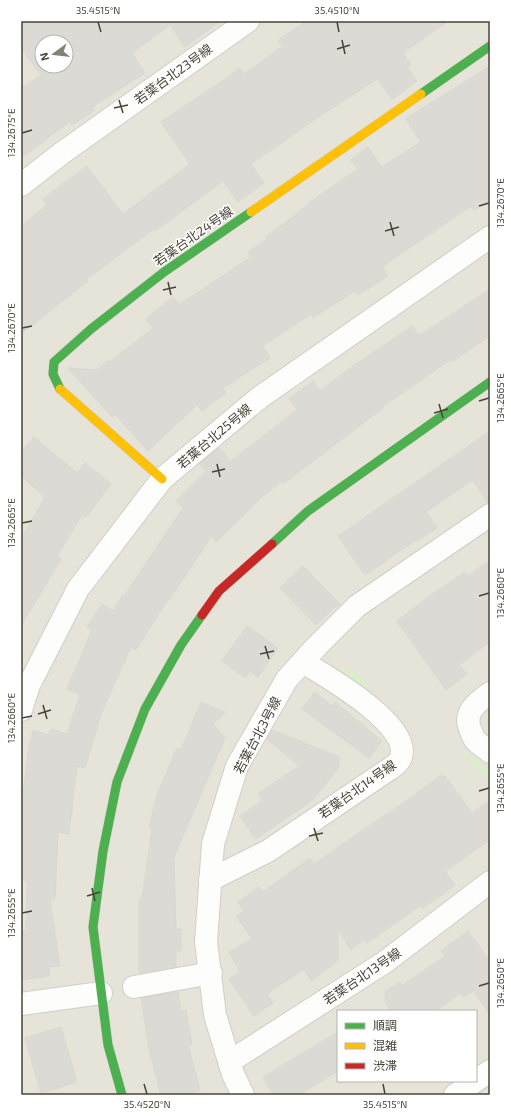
<svg xmlns="http://www.w3.org/2000/svg" width="511" height="1116" font-family="'Exo 2','Noto Sans JP',sans-serif">
<rect width="100%" height="100%" fill="#f2f1ec"/>
<path fill="#e6e3d9" fill-rule="evenodd" d="M 21,21 L 490,21 L 490,1095 L 21,1095 ZM 42,42 L 66,42 L 66,66 L 42,66 ZM 338,1011 L 476,1011 L 476,1081 L 338,1081 Z"/>
<g fill="#dbedcc">
<path d="M 337,667 L 348,668 L 363,678 L 374,697 Z"/>
<path d="M 463,749 L 490,770 L 490,780 L 474,768 Z"/>
</g>
<g fill="#dbdad4" stroke="#dad8d1" fill-rule="evenodd">
<path d="M 21,21 L 221,21 L 185,47 L 170,25 L 132,53 L 145,73 L 92,107 L 95,110 L 72,125 L 69,122 L 21,158 L 21,89 L 41,75 L 21,48 ZM 42,42 L 66,42 L 66,66 L 42,66 Z"/>
<path d="M 306,21 L 448,21 L 403,53 L 411,65 L 407,67 L 417,81 L 392,99 L 377,79 L 311,122 L 251,164 L 264,183 L 238,202 L 223,181 L 155,231 L 154,229 L 87,279 L 88,281 L 21,334 L 21,226 L 47,205 L 43,199 L 87,166 L 123,214 L 190,164 L 161,122 L 221,82 L 239,68 L 244,74 L 283,46 L 278,40 Z"/>
<path d="M 490,66 L 490,200 L 474,210 L 471,206 L 382,267 L 388,276 L 358,295 L 355,291 L 313,318 L 311,314 L 263,346 L 270,358 L 223,388 L 226,393 L 202,411 L 197,405 L 148,451 L 115,414 L 112,417 L 68,368 L 97,370 L 108,360 L 110,362 L 153,328 L 146,319 L 173,297 L 179,305 L 251,257 L 248,252 L 267,239 L 266,237 L 307,206 L 306,205 L 358,169 L 351,160 L 368,147 L 382,167 L 421,142 L 409,125 L 410,124 L 406,119 L 433,101 L 433,102 Z"/>
<path d="M 490,289 L 490,336 L 452,362 L 450,360 L 382,407 L 383,408 L 283,484 L 281,482 L 262,497 L 216,542 L 211,537 L 169,600 L 168,599 L 136,650 L 131,647 L 101,714 L 85,768 L 77,766 L 69,834 L 58,832 L 55,899 L 50,899 L 60,966 L 49,967 L 50,976 L 21,980 L 21,931 L 26,930 L 27,880 L 21,880 L 21,809 L 29,746 L 33,730 L 48,735 L 51,729 L 67,734 L 80,694 L 67,689 L 92,630 L 87,627 L 102,604 L 113,611 L 123,595 L 124,596 L 183,508 L 176,501 L 206,471 L 199,464 L 219,448 L 231,461 L 297,410 L 289,398 L 313,381 L 320,391 L 353,366 L 412,326 L 419,336 Z"/>
<path d="M 490,431 L 490,503 L 488,503 L 473,480 L 426,512 L 437,528 L 417,541 L 416,540 L 365,575 L 338,536 Z"/>
<path d="M 34,437 L 77,473 L 85,463 L 111,484 L 86,517 L 82,515 L 57,556 L 61,559 L 21,626 L 21,539 L 45,497 L 21,476 L 21,452 Z"/>
<path d="M 490,560 L 490,642 L 459,665 L 467,674 L 446,690 L 397,621 L 431,595 L 465,572 L 468,576 Z"/>
<path d="M 303,566 L 341,605 L 336,606 L 316,625 L 280,588 Z"/>
<path d="M 247,626 L 278,648 L 258,677 L 250,671 L 245,678 L 222,661 Z"/>
<path d="M 315,692 L 332,706 L 335,702 L 382,741 L 369,758 L 302,709 Z"/>
<path d="M 201,702 L 226,712 L 213,724 L 225,738 L 172,862 L 174,861 L 176,929 L 181,929 L 181,951 L 176,951 L 176,967 L 139,973 L 139,898 L 142,898 L 152,828 L 149,827 L 157,795 L 177,748 L 181,750 Z"/>
<path d="M 272,730 L 339,757 L 339,767 L 313,800 L 256,839 L 240,816 L 263,800 L 258,794 L 299,766 L 267,739 Z"/>
<path d="M 442,775 L 444,777 L 445,776 L 472,813 L 490,800 L 490,840 L 445,871 L 455,885 L 423,908 L 421,905 L 367,943 L 364,939 L 351,950 L 338,930 L 338,960 L 311,981 L 304,969 L 267,994 L 273,1003 L 254,1016 L 229,979 L 240,972 L 229,952 L 252,939 L 236,916 L 244,911 L 238,902 L 259,887 L 263,892 L 310,858 L 314,864 L 388,813 L 388,814 Z"/>
<path d="M 468,931 L 490,962 L 490,1014 L 473,991 L 463,997 L 461,993 L 435,1011 L 391,1011 L 385,1001 L 385,992 L 400,982 L 403,985 L 445,956 L 441,951 Z"/>
<path d="M 178,992 L 181,1011 L 186,1010 L 192,1045 L 188,1045 L 200,1090 L 187,1095 L 161,1095 L 149,1049 L 141,998 Z"/>
<path d="M 61,1027 L 77,1082 L 41,1093 L 25,1038 Z"/>
<path d="M 338,1032 L 338,1071 L 299,1095 L 274,1095 L 263,1077 Z"/>
</g>
<g fill="none" stroke-linecap="round" stroke-linejoin="round">
<g stroke="#d0cec9" stroke-width="24">
<g id="street">
<path d="M 21,185 L 62,153 L 248,21"/>
<path d="M 490,693 C 477,702 462,713 471,731 C 472,734 473,737 475,740 C 479,744 485,748 490,752"/>
<path d="M 21,710 L 29,685 L 78,589 L 162,479 L 259,398 L 490,237"/>
<path d="M 210,880 L 268,851 L 391,768 C 395,765 400,762 401,757 C 412,725 326,676 303,662"/>
<path d="M 134,987 L 211,973"/>
<path d="M 21,1004 L 101,993"/>
<path d="M 229,1062 L 385,962 L 490,882"/>
<path d="M 243,1095 L 233,1074 L 215,1015 L 206,942 L 213,844 L 237,766 L 287,679 L 316,647 L 357,606 L 490,515"/>
<path d="M 455,1095 L 490,1071"/>
</g>
</g>
<g stroke="#d2cfc3" stroke-width="10">
<g id="fast">
<path d="M 421,94 L 490,46"/>
<path d="M 60,389 L 53,374 L 54,362 L 91,329 L 164,272 L 251,212"/>
<path d="M 272,544 L 308,511 L 490,382"/>
<path d="M 122,1095 L 108,1045 L 93,927 L 103,851 L 117,782 L 145,709 L 181,645 L 202,615"/>
</g>
</g>
<g stroke="#d2cfc3" stroke-width="10">
<g id="slow">
<path d="M 251,212 L 421,94"/>
<path d="M 60,389 L 162,479"/>
</g>
</g>
<g stroke="#d2cfc3" stroke-width="10">
<path id="jam" d="M 202,615 L 219,591 L 272,544"/>
</g>
<use href="#street" stroke="#fdfdfc" stroke-width="22"/>
<use href="#fast" stroke="#4caf50" stroke-width="9"/>
<use href="#slow" stroke="#ffc107" stroke-width="9"/>
<use href="#jam" stroke="#c62828" stroke-width="9"/>
</g>
<path fill="none" stroke="#484437" stroke-width="1.5" d="M 98,22 L 101,32M 337,22 L 339,32M 342,40 L 345,54M 337,49 L 350,45M 119,100 L 123,113M 114,108 L 128,105M 22,133 L 32,130M 479,206 L 489,203M 390,222 L 394,236M 385,231 L 399,227M 168,282 L 171,295M 163,290 L 176,287M 22,328 L 32,326M 479,401 L 489,398M 439,404 L 443,418M 434,413 L 448,409M 217,464 L 220,477M 212,472 L 225,469M 22,523 L 32,521M 479,596 L 489,593M 265,646 L 269,659M 260,654 L 274,651M 43,705 L 47,719M 38,714 L 51,710M 22,718 L 32,716M 479,791 L 489,788M 314,828 L 318,841M 309,836 L 323,833M 92,888 L 95,901M 87,896 L 100,892M 22,913 L 32,911M 479,986 L 489,983M 144,1084 L 147,1094M 383,1084 L 385,1094"/>
<g text-anchor="middle" stroke-width="3" stroke-linejoin="round" paint-order="stroke">
<g font-size="13" fill="#484437" stroke="#fff">
<text transform="translate(173 74) rotate(-36)" y="5">若葉台北23号線</text>
<text transform="translate(193 236) rotate(-35)" y="5">若葉台北24号線</text>
<text transform="translate(214 436) rotate(-40)" y="5">若葉台北25号線</text>
<text transform="translate(257 735) rotate(-62)" y="5">若葉台北3号線</text>
<text transform="translate(357 789) rotate(-35)" y="5">若葉台北14号線</text>
<text transform="translate(362 976) rotate(-34)" y="5">若葉台北13号線</text>
</g>
</g>
<rect width="511" height="1116" fill="none" stroke="#ffffff" stroke-width="44"/>
<rect x="337" y="1010" width="140" height="72" fill="#ffffff" stroke="#b6b4af"/>
<rect x="345" y="1023" width="20" height="6" fill="#4caf50" stroke="#b6b4af"/>
<text x="373" y="1030" font-size="12" fill="#484437">順調</text>
<rect x="345" y="1043" width="20" height="6" fill="#ffc107" stroke="#b6b4af"/>
<text x="373" y="1050" font-size="12" fill="#484437">混雑</text>
<rect x="345" y="1063" width="20" height="6" fill="#c62828" stroke="#b6b4af"/>
<text x="373" y="1070" font-size="12" fill="#484437">渋滞</text>
<g transform="translate(54 54) rotate(255)"><circle r="19" fill="#ffffff" stroke="#b6b4af"/>
<path d="M0-3L7 15L0 10L-7 15Z" fill="#848176"/>
<text y="-6" font-size="11" font-weight="bold" text-anchor="middle" fill="#484437">N</text>
</g>
<rect x="22" y="22" width="467" height="1072" fill="none" stroke="#484437" stroke-width="1.5"/>
<g font-size="10" text-anchor="middle" fill="#484437">
<text x="98" y="14">35.4515°N</text>
<text x="337" y="14">35.4510°N</text>
<text transform="translate(11 133) rotate(-90)" y="4">134.2675°E</text>
<text transform="translate(500 203) rotate(-90)" y="4">134.2670°E</text>
<text transform="translate(11 328) rotate(-90)" y="4">134.2670°E</text>
<text transform="translate(500 398) rotate(-90)" y="4">134.2665°E</text>
<text transform="translate(11 523) rotate(-90)" y="4">134.2665°E</text>
<text transform="translate(500 593) rotate(-90)" y="4">134.2660°E</text>
<text transform="translate(11 718) rotate(-90)" y="4">134.2660°E</text>
<text transform="translate(500 788) rotate(-90)" y="4">134.2655°E</text>
<text transform="translate(11 913) rotate(-90)" y="4">134.2655°E</text>
<text transform="translate(500 983) rotate(-90)" y="4">134.2650°E</text>
<text x="147" y="1108">35.4520°N</text>
<text x="385" y="1108">35.4515°N</text>
</g>
</svg>
